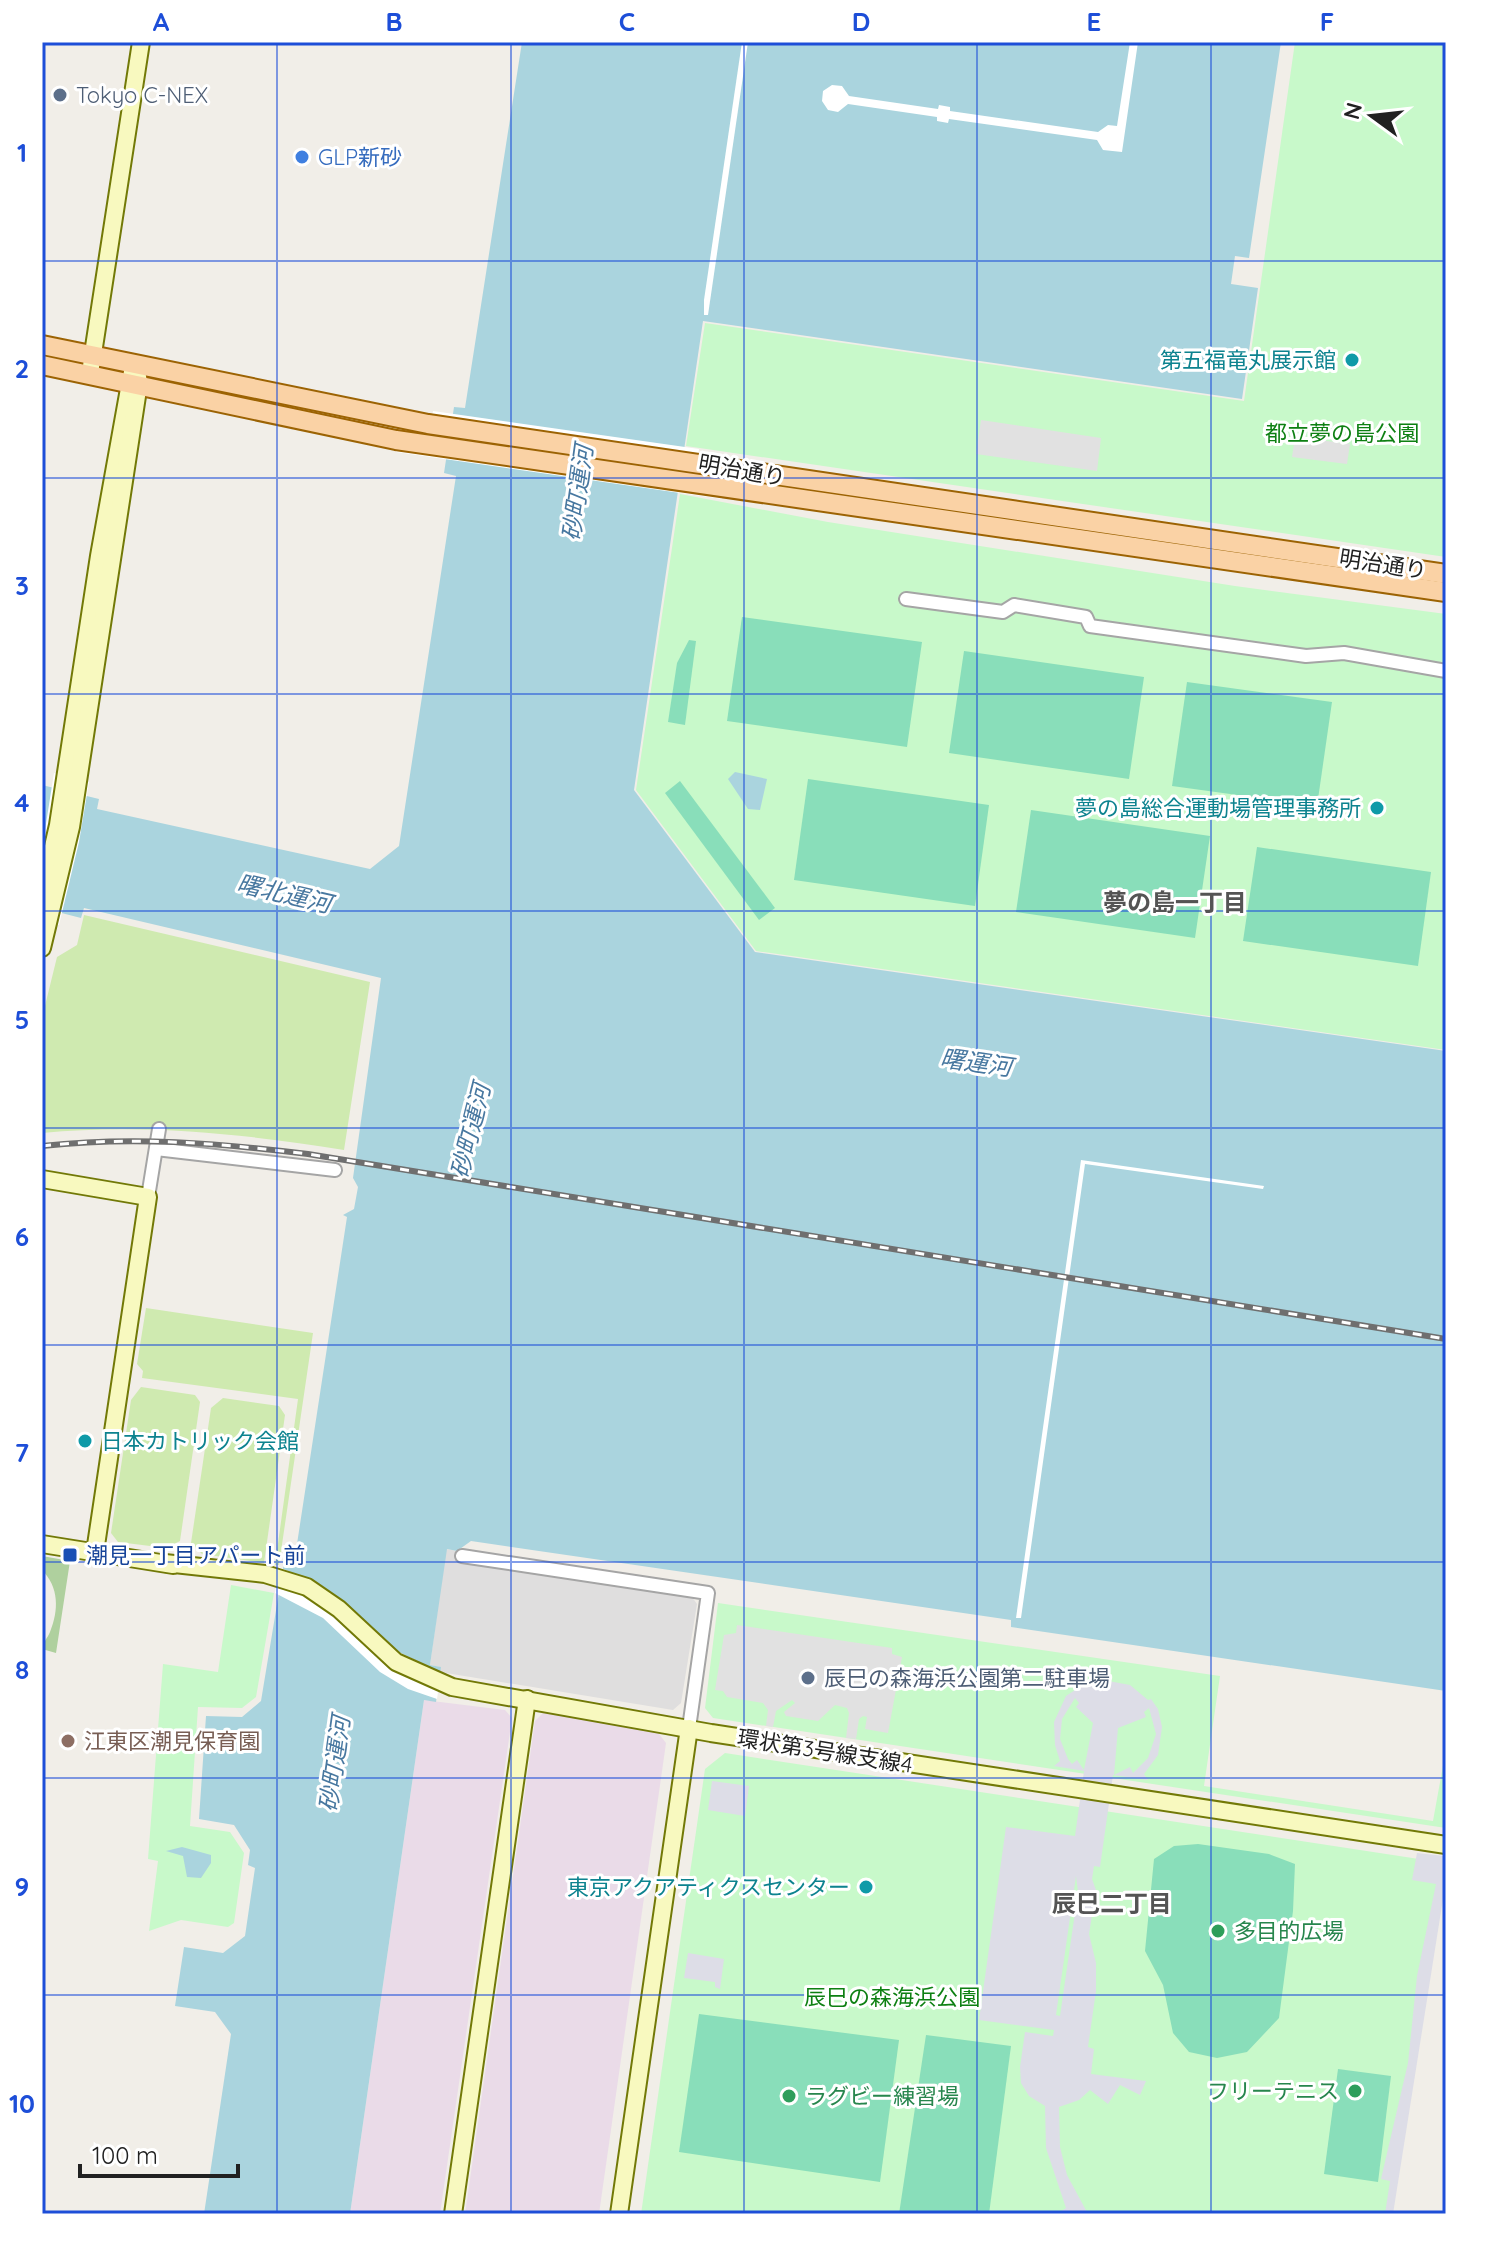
<svg xmlns="http://www.w3.org/2000/svg" width="1488" height="2256" font-family="Quicksand,'Noto Sans JP',sans-serif">
<rect width="100%" height="100%" fill="#f1eee8"/>
<path fill="#dfdede" d="M 446,1549 L 457,1551 L 457,1562 L 692,1597 L 697,1604 L 681,1703 L 673,1710 L 440,1672 L 440,1667 L 430,1665 Z"/>
<g fill="#eadbe8">
<path d="M 424,1700 L 505,1710 L 512,1718 L 440,2214 L 350,2214 Z"/>
<path d="M 543,1713 L 656,1730 L 666,1743 L 599,2214 L 465,2214 L 535,1721 Z"/>
</g>
<g fill="#cfeab0">
<path d="M 84,915 L 370,982 L 344,1150 C 244,1134 144,1123 42,1133 L 42,1018 L 57,957 L 77,945 Z"/>
<path d="M 146,1308 L 313,1333 L 279,1565 L 275,1565 L 298,1399 L 142,1378 L 143,1371 L 137,1364 Z"/>
<path d="M 141,1387 L 195,1395 L 200,1402 L 180,1541 L 166,1548 L 118,1542 L 111,1533 L 131,1400 Z"/>
<path d="M 223,1398 L 279,1406 L 285,1415 L 264,1563 L 202,1554 L 191,1543 L 211,1408 Z"/>
</g>
<path fill="#afd09e" d="M 42,1556 L 70,1561 L 56,1653 L 42,1649 C 43,1642 47,1639 50,1632 C 59,1610 59,1587 42,1570 Z"/>
<g fill="#c8f9ca">
<path d="M 1295,42 L 1446,42 L 1446,557 L 686,446 L 705,323 L 1244,401 Z"/>
<path d="M 680,494 L 828,522 L 1235,586 L 1446,614 L 1446,1050 L 756,951 L 636,790 Z"/>
<path d="M 231,1585 L 274,1593 L 256,1697 L 242,1708 L 198,1707 L 190,1826 L 230,1832 L 244,1853 L 234,1923 L 228,1927 L 181,1920 L 149,1931 L 158,1861 L 148,1859 L 163,1664 L 218,1672 Z"/>
<path d="M 718,1603 L 1220,1676 L 1204,1786 L 1433,1821 L 1446,1749 L 1446,1828 L 713,1718 L 705,1708 Z"/>
<path d="M 725,1753 L 1432,1861 L 1441,1873 L 1391,2214 L 641,2214 L 705,1769 Z"/>
</g>
<g fill="#89deba">
<path d="M 742,617 L 922,642 L 907,747 L 727,721 Z"/>
<path d="M 689,640 L 696,641 L 685,725 L 668,722 L 677,663 Z"/>
<path d="M 964,651 L 1144,677 L 1129,779 L 949,753 Z"/>
<path d="M 1187,682 L 1332,702 L 1317,806 L 1172,786 Z"/>
<path d="M 808,779 L 989,805 L 975,906 L 794,880 Z"/>
<path d="M 680,781 L 775,908 L 759,920 L 665,793 Z"/>
<path d="M 1031,810 L 1210,836 L 1195,938 L 1016,912 Z"/>
<path d="M 1257,847 L 1431,872 L 1418,966 L 1243,941 Z"/>
<path d="M 1198,1844 L 1269,1854 L 1295,1864 L 1293,1911 L 1279,2018 L 1247,2052 L 1217,2058 L 1189,2052 L 1173,2033 L 1163,1985 L 1145,1951 L 1154,1859 L 1174,1846 Z"/>
<path d="M 699,2014 L 899,2040 L 880,2182 L 679,2152 Z"/>
<path d="M 926,2035 L 1011,2046 L 989,2214 L 899,2214 Z"/>
<path d="M 1338,2069 L 1391,2076 L 1378,2182 L 1324,2174 Z"/>
</g>
<g fill="#e1e1e1">
<path d="M 981,420 L 1101,438 L 1097,471 L 976,454 Z"/>
<path d="M 1295,437 L 1350,444 L 1347,464 L 1292,457 Z"/>
<path d="M 737,1625 L 892,1648 L 892,1654 L 902,1657 L 888,1733 L 865,1729 L 867,1717 L 863,1716 L 859,1719 L 856,1739 L 846,1738 L 849,1713 L 847,1708 L 835,1705 L 818,1721 L 786,1716 L 784,1712 L 795,1703 L 792,1700 L 776,1711 L 773,1727 L 766,1726 L 768,1710 L 763,1703 L 727,1697 L 723,1691 L 715,1690 L 724,1635 L 736,1633 Z"/>
</g>
<g fill="#dddde7" fill-rule="evenodd">
<path d="M 1103,1680 L 1130,1685 L 1148,1700 L 1151,1699 L 1158,1709 L 1162,1727 L 1158,1755 L 1144,1774 L 1148,1780 L 1113,1775 L 1100,1867 L 1094,1866 L 1092,1879 L 1096,1890 L 1089,1934 L 1096,1963 L 1096,1991 L 1088,2047 L 1094,2049 L 1091,2074 L 1146,2081 L 1140,2095 L 1120,2085 L 1108,2104 L 1090,2090 L 1079,2100 L 1059,2107 L 1060,2147 L 1067,2175 L 1088,2214 L 1057,2214 L 1066,2208 L 1046,2148 L 1045,2106 L 1029,2096 L 1021,2083 L 1020,2067 L 1025,2032 L 1053,2036 L 1054,2030 L 979,2020 L 1006,1827 L 1075,1836 L 1084,1771 L 1054,1766 L 1060,1761 L 1055,1745 L 1054,1722 L 1066,1696 L 1078,1688 ZM 1075,1698 L 1079,1703 L 1076,1707 L 1093,1723 L 1084,1770 L 1077,1760 L 1072,1764 L 1068,1759 L 1060,1739 L 1062,1719 ZM 1149,1708 L 1156,1734 L 1148,1758 L 1133,1773 L 1130,1767 L 1114,1775 L 1118,1728 L 1146,1717 L 1144,1712 ZM 1076,1876 L 1078,1892 L 1060,2016 L 1056,2015 Z"/>
<path d="M 712,1781 L 749,1786 L 745,1816 L 708,1810 Z"/>
<path d="M 1417,1853 L 1444,1856 L 1446,1880 L 1393,2214 L 1385,2214 L 1390,2181 L 1381,2179 L 1408,2063 L 1417,1976 L 1436,1884 L 1412,1880 Z"/>
<path d="M 688,1953 L 724,1959 L 720,1989 L 715,1987 L 715,1982 L 684,1978 Z"/>
</g>
<g fill="#aad4de">
<path d="M 522,42 L 1281,42 L 1249,258 L 1235,256 L 1231,284 L 1258,288 L 1242,399 L 703,321 L 634,790 L 755,952 L 1446,1051 L 1446,1691 L 1011,1627 L 1011,1620 L 471,1541 L 457,1551 L 447,1549 L 430,1665 L 441,1667 L 436,1702 L 424,1700 L 350,2214 L 204,2214 L 231,2034 L 215,2012 L 175,2006 L 184,1947 L 223,1953 L 245,1936 L 255,1868 L 248,1865 L 250,1850 L 234,1825 L 199,1819 L 206,1716 L 242,1717 L 261,1701 L 285,1556 L 295,1557 L 347,1217 L 343,1215 L 354,1209 L 358,1187 L 353,1178 L 381,978 L 84,908 L 81,918 L 42,908 L 42,785 L 99,799 L 97,809 L 370,869 L 399,846 L 456,476 L 444,473 L 454,407 L 465,408 Z"/>
<path d="M 735,772 L 767,779 L 760,810 L 748,809 L 728,779 Z"/>
<path d="M 182,1847 L 211,1855 L 211,1863 L 201,1878 L 187,1877 L 183,1856 L 166,1851 Z"/>
</g>
<g fill="#fff">
<path d="M 742,42 L 748,42 L 708,315 L 704,315 L 704,300 Z"/>
<path d="M 1130,42 L 1138,42 L 1122,152 L 1103,150 L 1097,140 L 949,119 L 948,123 L 937,121 L 937,117 L 848,104 L 838,112 L 828,110 L 822,101 L 823,91 L 832,85 L 842,86 L 849,96 L 938,109 L 939,105 L 950,107 L 950,111 L 1098,132 L 1108,125 L 1117,126 Z"/>
<path d="M 433,411 L 699,449 L 696,472 L 726,477 L 722,499 L 396,452 L 399,430 L 429,434 Z"/>
<path d="M 54,773 L 89,782 L 79,842 L 59,925 L 42,921 L 42,849 Z"/>
<path d="M 1081,1160 L 1264,1186 L 1263,1189 L 1085,1164 L 1021,1618 L 1016,1618 Z"/>
<path d="M 279,1567 L 324,1587 L 397,1651 L 441,1673 L 437,1699 L 408,1689 L 380,1672 L 323,1618 L 275,1593 Z"/>
</g>
<g fill="none" stroke-linecap="round" stroke-linejoin="round">
<g stroke="#a5a5a5" stroke-width="16">
<g id="street">
<path d="M 906,599 L 1003,612 L 1014,605 L 1086,617 L 1090,626 L 1306,656 L 1344,653 L 1446,671"/>
<path d="M 156,1149 L 335,1170"/>
<path d="M 148,1197 L 159,1129"/>
<path d="M 462,1556 L 708,1593 L 689,1728"/>
</g>
</g>
<g stroke="#727907" stroke-width="20">
<g id="secondary">
<path d="M 90,373 L 141,42"/>
<path d="M 42,894 L 58,825 L 99,556 L 132,372"/>
<path d="M 42,948 L 71,827 L 139,383 L 136,364"/>
<path d="M 42,1179 L 148,1197 L 95,1552"/>
<path d="M 42,1544 L 173,1565"/>
<path d="M 165,1563 L 265,1574 L 307,1587 L 339,1609 L 396,1662 L 452,1687 L 711,1733 L 1446,1845"/>
<path d="M 453,2214 L 527,1699"/>
<path d="M 619,2214 L 689,1728"/>
</g>
</g>
<g stroke="#9c6303" stroke-width="22">
<g id="primary">
<path d="M 42,345 L 428,424 L 1446,574"/>
<path d="M 42,365 L 396,440 L 1446,592"/>
</g>
</g>
<use href="#street" stroke="#fff" stroke-width="12"/>
<use href="#secondary" stroke="#f8f9bf" stroke-width="16"/>
<use href="#primary" stroke="#fad2a5" stroke-width="18"/>
<g stroke="#6f6f6f" stroke-width="6">
<path id="rail" d="M 42,1146 C 133,1136 218,1143 308,1154 L 1446,1339"/>
</g>
<use href="#rail" stroke="#fff" stroke-width="3" stroke-dasharray="9" stroke-linecap="butt"/>
</g>
<path fill="none" stroke="#1d4ed8" stroke-width="2" stroke-opacity="0.55" d="M 277,42 L 277,2214M 511,42 L 511,2214M 744,42 L 744,2214M 977,42 L 977,2214M 1211,42 L 1211,2214M 42,261 L 1446,261M 42,478 L 1446,478M 42,694 L 1446,694M 42,911 L 1446,911M 42,1128 L 1446,1128M 42,1345 L 1446,1345M 42,1562 L 1446,1562M 42,1778 L 1446,1778M 42,1995 L 1446,1995"/>
<g fill="#5c6f8a" stroke="#fff" stroke-width="3">
<circle cx="60" cy="95" r="8"/>
<circle cx="808" cy="1678" r="8"/>
</g>
<circle fill="#3f7fe0" stroke="#fff" stroke-width="3" cx="302" cy="157" r="8"/>
<g fill="#0f9aa8" stroke="#fff" stroke-width="3">
<circle cx="1352" cy="360" r="8"/>
<circle cx="1377" cy="808" r="8"/>
<circle cx="85" cy="1441" r="8"/>
<circle cx="866" cy="1887" r="8"/>
</g>
<rect fill="#1a4fb4" stroke="#fff" stroke-width="3" x="62" y="1547" width="16" height="16" rx="4"/>
<circle fill="#8d6e63" stroke="#fff" stroke-width="3" cx="68" cy="1741" r="8"/>
<g fill="#2e9e5b" stroke="#fff" stroke-width="3">
<circle cx="1218" cy="1931" r="8"/>
<circle cx="1355" cy="2091" r="8"/>
<circle cx="789" cy="2096" r="8"/>
</g>
<g text-anchor="middle" stroke-width="6" stroke-linejoin="round" paint-order="stroke">
<g font-size="22" fill="#4e5e75" stroke="#fff" text-anchor="start">
<text x="76" y="103">Tokyo C-NEX</text>
<text x="824" y="1686">辰巳の森海浜公園第二駐車場</text>
</g>
<g font-size="22" fill="#366cbe" stroke="#fff" text-anchor="start">
<text x="318" y="165">GLP新砂</text>
</g>
<g font-size="22" fill="#0d838f" stroke="#fff" text-anchor="end">
<text x="1336" y="368">第五福竜丸展示館</text>
<text x="1361" y="816">夢の島総合運動場管理事務所</text>
<text x="101" y="1449" text-anchor="start">日本カトリック会館</text>
<text x="850" y="1895">東京アクアティクスセンター</text>
</g>
<g font-size="22" fill="#0e8013" stroke="#fff">
<text x="1342" y="441">都立夢の島公園</text>
<text x="892" y="2005">辰巳の森海浜公園</text>
</g>
<g font-size="22" fill="#212121" stroke="#fff">
<text transform="translate(742 470) rotate(10)" y="8">明治通り</text>
<text transform="translate(1383 564) rotate(9)" y="8">明治通り</text>
<text transform="translate(825 1751) rotate(9)" y="8">環状第3号線支線4</text>
</g>
<g font-size="22" fill="#164399" stroke="#fff" text-anchor="start">
<text x="86" y="1563">潮見一丁目アパート前</text>
</g>
<g font-size="22" fill="#785e54" stroke="#fff" text-anchor="start">
<text x="84" y="1749">江東区潮見保育園</text>
</g>
<g font-size="22" fill="#27864d" stroke="#fff" text-anchor="start">
<text x="1234" y="1939">多目的広場</text>
<text x="1339" y="2099" text-anchor="end">フリーテニス</text>
<text x="805" y="2104">ラグビー練習場</text>
</g>
<g font-size="24" font-style="italic" fill="#4878a0" stroke="#fff">
<text transform="translate(578 493) rotate(-82)" y="8">砂町運河</text>
<text transform="translate(284 894) rotate(13)" y="8">曙北運河</text>
<text transform="translate(976 1063) rotate(8)" y="8">曙運河</text>
<text transform="translate(471 1131) rotate(-76)" y="8">砂町運河</text>
<text transform="translate(335 1764) rotate(-82)" y="8">砂町運河</text>
</g>
<g font-size="24" font-weight="bold" fill="#545454" stroke="#fff">
<text x="1175" y="911">夢の島一丁目</text>
<text x="1112" y="1912">辰巳二丁目</text>
</g>
</g>
<rect width="1488" height="2256" fill="none" stroke="#ffffff" stroke-width="88"/>
<g transform="translate(1372 116) rotate(285)" stroke="#ffffff" stroke-width="6" paint-order="stroke">
<path d="M0-6L14 30L0 20L-14 30Z" fill="#212121"/>
<text y="-12" font-size="22" font-weight="bold" text-anchor="middle" fill="#212121">N</text>
</g>
<path d="M80 2164v12h158v-12" fill="none" stroke="#212121" stroke-width="4"/>
<text x="92" y="2164" font-size="24" fill="#212121" stroke="#ffffff" stroke-width="6" paint-order="stroke">100 m</text>
<rect x="44" y="44" width="1400" height="2168" fill="none" stroke="#1d4ed8" stroke-width="3"/>
<g font-size="26" text-anchor="middle" font-weight="bold" fill="#1d4ed8">
<text x="161" y="31">A</text>
<text x="394" y="31">B</text>
<text x="627" y="31">C</text>
<text x="861" y="31">D</text>
<text x="1094" y="31">E</text>
<text x="1327" y="31">F</text>
<text x="22" y="162">1</text>
<text x="22" y="378">2</text>
<text x="22" y="595">3</text>
<text x="22" y="812">4</text>
<text x="22" y="1029">5</text>
<text x="22" y="1246">6</text>
<text x="22" y="1462">7</text>
<text x="22" y="1679">8</text>
<text x="22" y="1896">9</text>
<text x="22" y="2113">10</text>
</g>
</svg>
